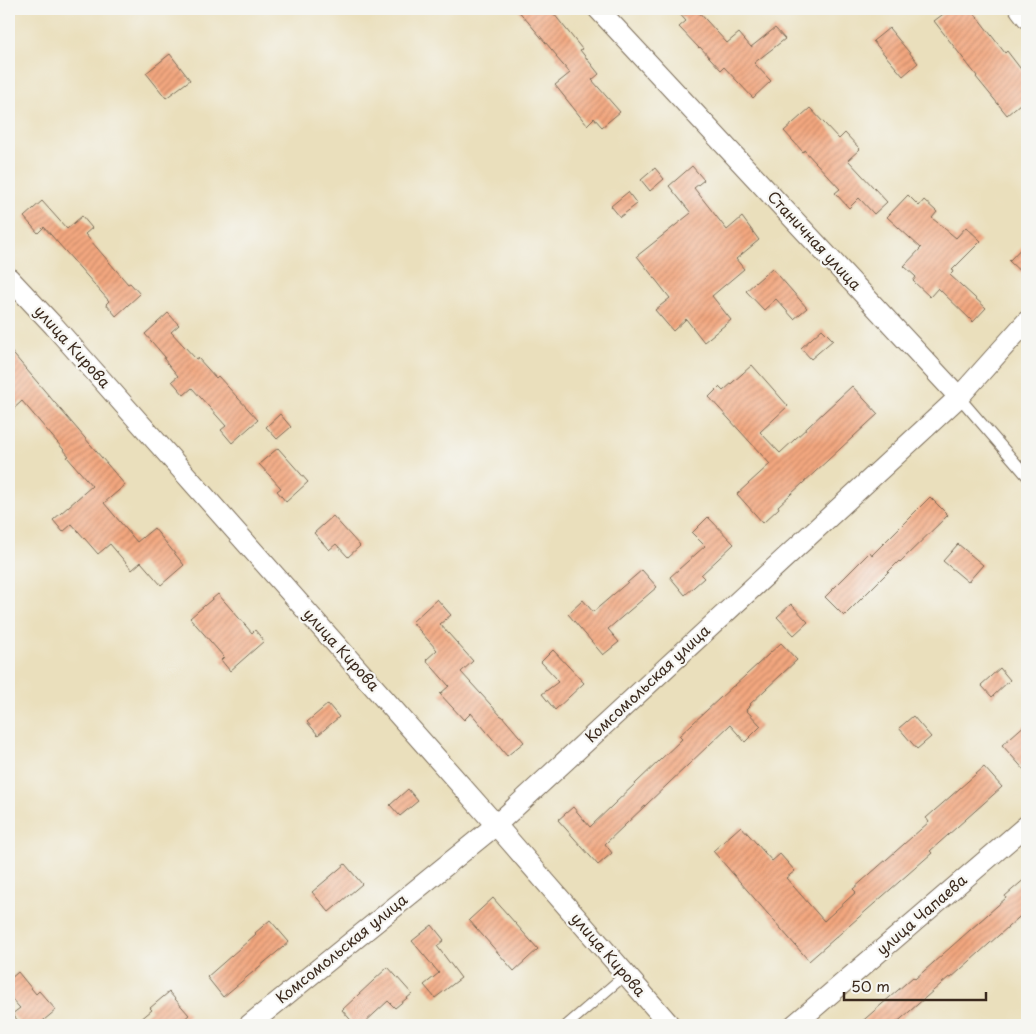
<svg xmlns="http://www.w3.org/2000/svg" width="1036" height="1034" font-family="'Playpen Sans',sans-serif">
<defs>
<pattern id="building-hatch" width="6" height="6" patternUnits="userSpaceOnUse" patternTransform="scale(1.25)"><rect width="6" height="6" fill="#f3a77f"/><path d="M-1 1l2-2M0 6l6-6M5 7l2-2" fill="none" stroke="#c68867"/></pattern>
</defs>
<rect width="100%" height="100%" fill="#f6f6f2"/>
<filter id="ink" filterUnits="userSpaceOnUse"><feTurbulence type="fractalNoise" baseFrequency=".02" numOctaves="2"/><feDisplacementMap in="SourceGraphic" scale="10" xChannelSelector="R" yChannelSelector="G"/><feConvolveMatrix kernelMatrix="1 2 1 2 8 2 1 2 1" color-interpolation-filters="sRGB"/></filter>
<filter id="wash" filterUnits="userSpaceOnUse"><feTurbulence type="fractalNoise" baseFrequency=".0096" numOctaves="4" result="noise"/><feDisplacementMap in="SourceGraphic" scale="20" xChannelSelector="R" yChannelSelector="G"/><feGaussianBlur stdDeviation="1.12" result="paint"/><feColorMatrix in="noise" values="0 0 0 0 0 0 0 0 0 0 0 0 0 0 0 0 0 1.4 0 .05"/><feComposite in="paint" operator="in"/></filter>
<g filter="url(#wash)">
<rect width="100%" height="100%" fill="#eadfbc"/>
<g id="blocks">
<g fill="url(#building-hatch)">
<path d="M 517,9 L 550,9 L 582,49 L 580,50 L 599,74 L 592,80 L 620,112 L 602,127 L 594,118 L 587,125 L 555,85 L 570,73 L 556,57 L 557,56 Z"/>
<path d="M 675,9 L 696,9 L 727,43 L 739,33 L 751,47 L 775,28 L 785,39 L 754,63 L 771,81 L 753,98 L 724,67 L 721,70 L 700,47 L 699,48 L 679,27 L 686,21 Z"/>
<path d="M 950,9 L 971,9 L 1005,53 L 1007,51 L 1027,77 L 1027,98 L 1007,115 L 976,77 L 977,76 L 934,21 Z"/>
<path d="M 889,28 L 918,63 L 903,76 L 873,41 Z"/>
<path d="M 170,54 L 190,80 L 166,98 L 146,73 Z"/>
<path d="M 810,108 L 839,139 L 845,133 L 860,149 L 848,160 L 887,202 L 874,214 L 859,198 L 849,208 L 835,193 L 840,189 L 804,150 L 803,152 L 784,131 Z"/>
<path d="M 692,166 L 704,180 L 694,188 L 727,230 L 742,217 L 759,240 L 736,259 L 744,269 L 712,296 L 731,320 L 704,342 L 686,319 L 673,331 L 655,310 L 670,298 L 637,256 L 691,213 L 669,186 Z"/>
<path d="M 655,168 L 664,179 L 650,191 L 641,180 Z"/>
<path d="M 628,192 L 637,204 L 620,217 L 611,206 Z"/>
<path d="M 908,195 L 919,206 L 924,200 L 937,212 L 932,218 L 956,238 L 966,227 L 981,241 L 952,270 L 953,272 L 950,275 L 986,308 L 973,322 L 938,288 L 930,297 L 913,281 L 916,277 L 904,266 L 921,248 L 887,217 Z"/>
<path d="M 42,201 L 67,229 L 82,216 L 92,228 L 85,234 L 128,284 L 130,283 L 140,294 L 116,316 L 106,304 L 109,301 L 44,227 L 38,233 L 24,217 Z"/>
<path d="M 1027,242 L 1027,278 L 1009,261 Z"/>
<path d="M 772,268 L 807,308 L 794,319 L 776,299 L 764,310 L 746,291 Z"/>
<path d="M 168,313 L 179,325 L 171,332 L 196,359 L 198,358 L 216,378 L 218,376 L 258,420 L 232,443 L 221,430 L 226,426 L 192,388 L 184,395 L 172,381 L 178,376 L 164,359 L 165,357 L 145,334 Z"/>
<path d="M 822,329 L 833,340 L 811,359 L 801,348 Z"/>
<path d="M 9,349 L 125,485 L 104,503 L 137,542 L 154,528 L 184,565 L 161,585 L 141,562 L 132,570 L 110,544 L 98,554 L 72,524 L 63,532 L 53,520 L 92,486 L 67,457 L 69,456 L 22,401 L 9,413 Z"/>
<path d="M 752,365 L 788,406 L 760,432 L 780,453 L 852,386 L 878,414 L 778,506 L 779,508 L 763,523 L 737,494 L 770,464 L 709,397 L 719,387 L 723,391 Z"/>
<path d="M 280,414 L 291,427 L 277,439 L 266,427 Z"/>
<path d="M 278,448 L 308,482 L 286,502 L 277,491 L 281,488 L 259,464 Z"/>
<path d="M 930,497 L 948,515 L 900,562 L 899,561 L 844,616 L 825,597 L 870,552 L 872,555 Z"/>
<path d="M 333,516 L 360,546 L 348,557 L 336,544 L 329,550 L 314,533 Z"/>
<path d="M 708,517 L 734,544 L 701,575 L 704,578 L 685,595 L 670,577 L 705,546 L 692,533 Z"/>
<path d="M 958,544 L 983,565 L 968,582 L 943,561 Z"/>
<path d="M 642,570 L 657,587 L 608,629 L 619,642 L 603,655 L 568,614 L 583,600 L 593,612 Z"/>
<path d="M 218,594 L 252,633 L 255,630 L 264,641 L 230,671 L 221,660 L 224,657 L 190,618 Z"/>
<path d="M 437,599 L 451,615 L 440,624 L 473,661 L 461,672 L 501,716 L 502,716 L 524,742 L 507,756 L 471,713 L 464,720 L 440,694 L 449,686 L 426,660 L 437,650 L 412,622 Z"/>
<path d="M 791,604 L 808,622 L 794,635 L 777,617 Z"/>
<path d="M 781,643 L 797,660 L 750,704 L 751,705 L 746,710 L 761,726 L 745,742 L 730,725 L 605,844 L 612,853 L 598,865 L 558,820 L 573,807 L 590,827 L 682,739 L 679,736 L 733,686 L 734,686 Z"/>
<path d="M 553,650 L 584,683 L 555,710 L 542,694 L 558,682 L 556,680 L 557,679 L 541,662 Z"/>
<path d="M 1000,668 L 1010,680 L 992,697 L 981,685 Z"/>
<path d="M 328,704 L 339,717 L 318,735 L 307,722 Z"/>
<path d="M 913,716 L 931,737 L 917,749 L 899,728 Z"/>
<path d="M 1027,723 L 1027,773 L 1002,745 Z"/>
<path d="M 984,767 L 1002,787 L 930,851 L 932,853 L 809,961 L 713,851 L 741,826 L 772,861 L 780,854 L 795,871 L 786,878 L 824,921 L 856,892 L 853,889 L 929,822 L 926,818 Z"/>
<path d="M 408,789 L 418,801 L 400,816 L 390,805 Z"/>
<path d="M 345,864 L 362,884 L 329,912 L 312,892 Z"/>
<path d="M 1027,877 L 1027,910 L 951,978 L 949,977 L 894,1025 L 858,1025 L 913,977 L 915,979 L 1006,898 L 1005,896 Z"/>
<path d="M 493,898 L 538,949 L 514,971 L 469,920 Z"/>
<path d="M 270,920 L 289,942 L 223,997 L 207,977 L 256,934 L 255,933 Z"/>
<path d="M 432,925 L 444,940 L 437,946 L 461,978 L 435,998 L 424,985 L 439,973 L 412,941 Z"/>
<path d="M 388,967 L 412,994 L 395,1008 L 388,1001 L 362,1025 L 355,1025 L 342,1010 Z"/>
<path d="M 18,972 L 36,994 L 39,991 L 56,1010 L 38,1025 L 22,1025 L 12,1014 L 20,1008 L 9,996 L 9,980 Z"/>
<path d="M 169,992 L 189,1015 L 177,1025 L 134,1025 L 152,1010 L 150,1008 Z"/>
</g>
</g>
</g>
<g filter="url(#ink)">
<use href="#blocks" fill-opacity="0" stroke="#786955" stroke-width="1"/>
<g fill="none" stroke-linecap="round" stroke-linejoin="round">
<g stroke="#786955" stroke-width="12">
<g id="lane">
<path d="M 959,397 L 1027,476"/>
<path d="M 567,1025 L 625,975"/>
</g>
</g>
<g stroke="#786955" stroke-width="22">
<g id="street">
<path d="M 598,9 L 959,397"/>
<path d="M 1020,9 L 1027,18"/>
<path d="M 9,278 L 54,326 L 496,825 L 670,1025"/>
<path d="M 249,1025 L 496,825 L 959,397 L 1027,321"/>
<path d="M 794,1025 L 1027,825"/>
</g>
</g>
<use href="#lane" stroke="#fff" stroke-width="10"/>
<use href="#street" stroke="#fff" stroke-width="20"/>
</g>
</g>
<g text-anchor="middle" stroke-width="4.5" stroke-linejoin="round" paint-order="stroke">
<g font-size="15" fill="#3b2a1e" stroke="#f6f6f2">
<text transform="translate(814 241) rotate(47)" y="5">Станичная улица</text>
<text transform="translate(72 347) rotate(48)" y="5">улица Кирова</text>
<text transform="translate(341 650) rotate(48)" y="5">улица Кирова</text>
<text transform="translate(648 684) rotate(-43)" y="5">Комсомольская улица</text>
<text transform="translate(922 915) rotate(-41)" y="5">улица Чапаева</text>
<text transform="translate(342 949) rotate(-39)" y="5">Комсомольская улица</text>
<text transform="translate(608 955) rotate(49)" y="5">улица Кирова</text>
</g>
</g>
<rect width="1036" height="1034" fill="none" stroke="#f6f6f2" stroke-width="30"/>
<path d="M844 992v8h142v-8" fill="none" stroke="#3b2a1e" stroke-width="2.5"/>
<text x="851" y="992" font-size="15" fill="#3b2a1e" stroke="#f6f6f2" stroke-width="4" paint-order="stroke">50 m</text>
</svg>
